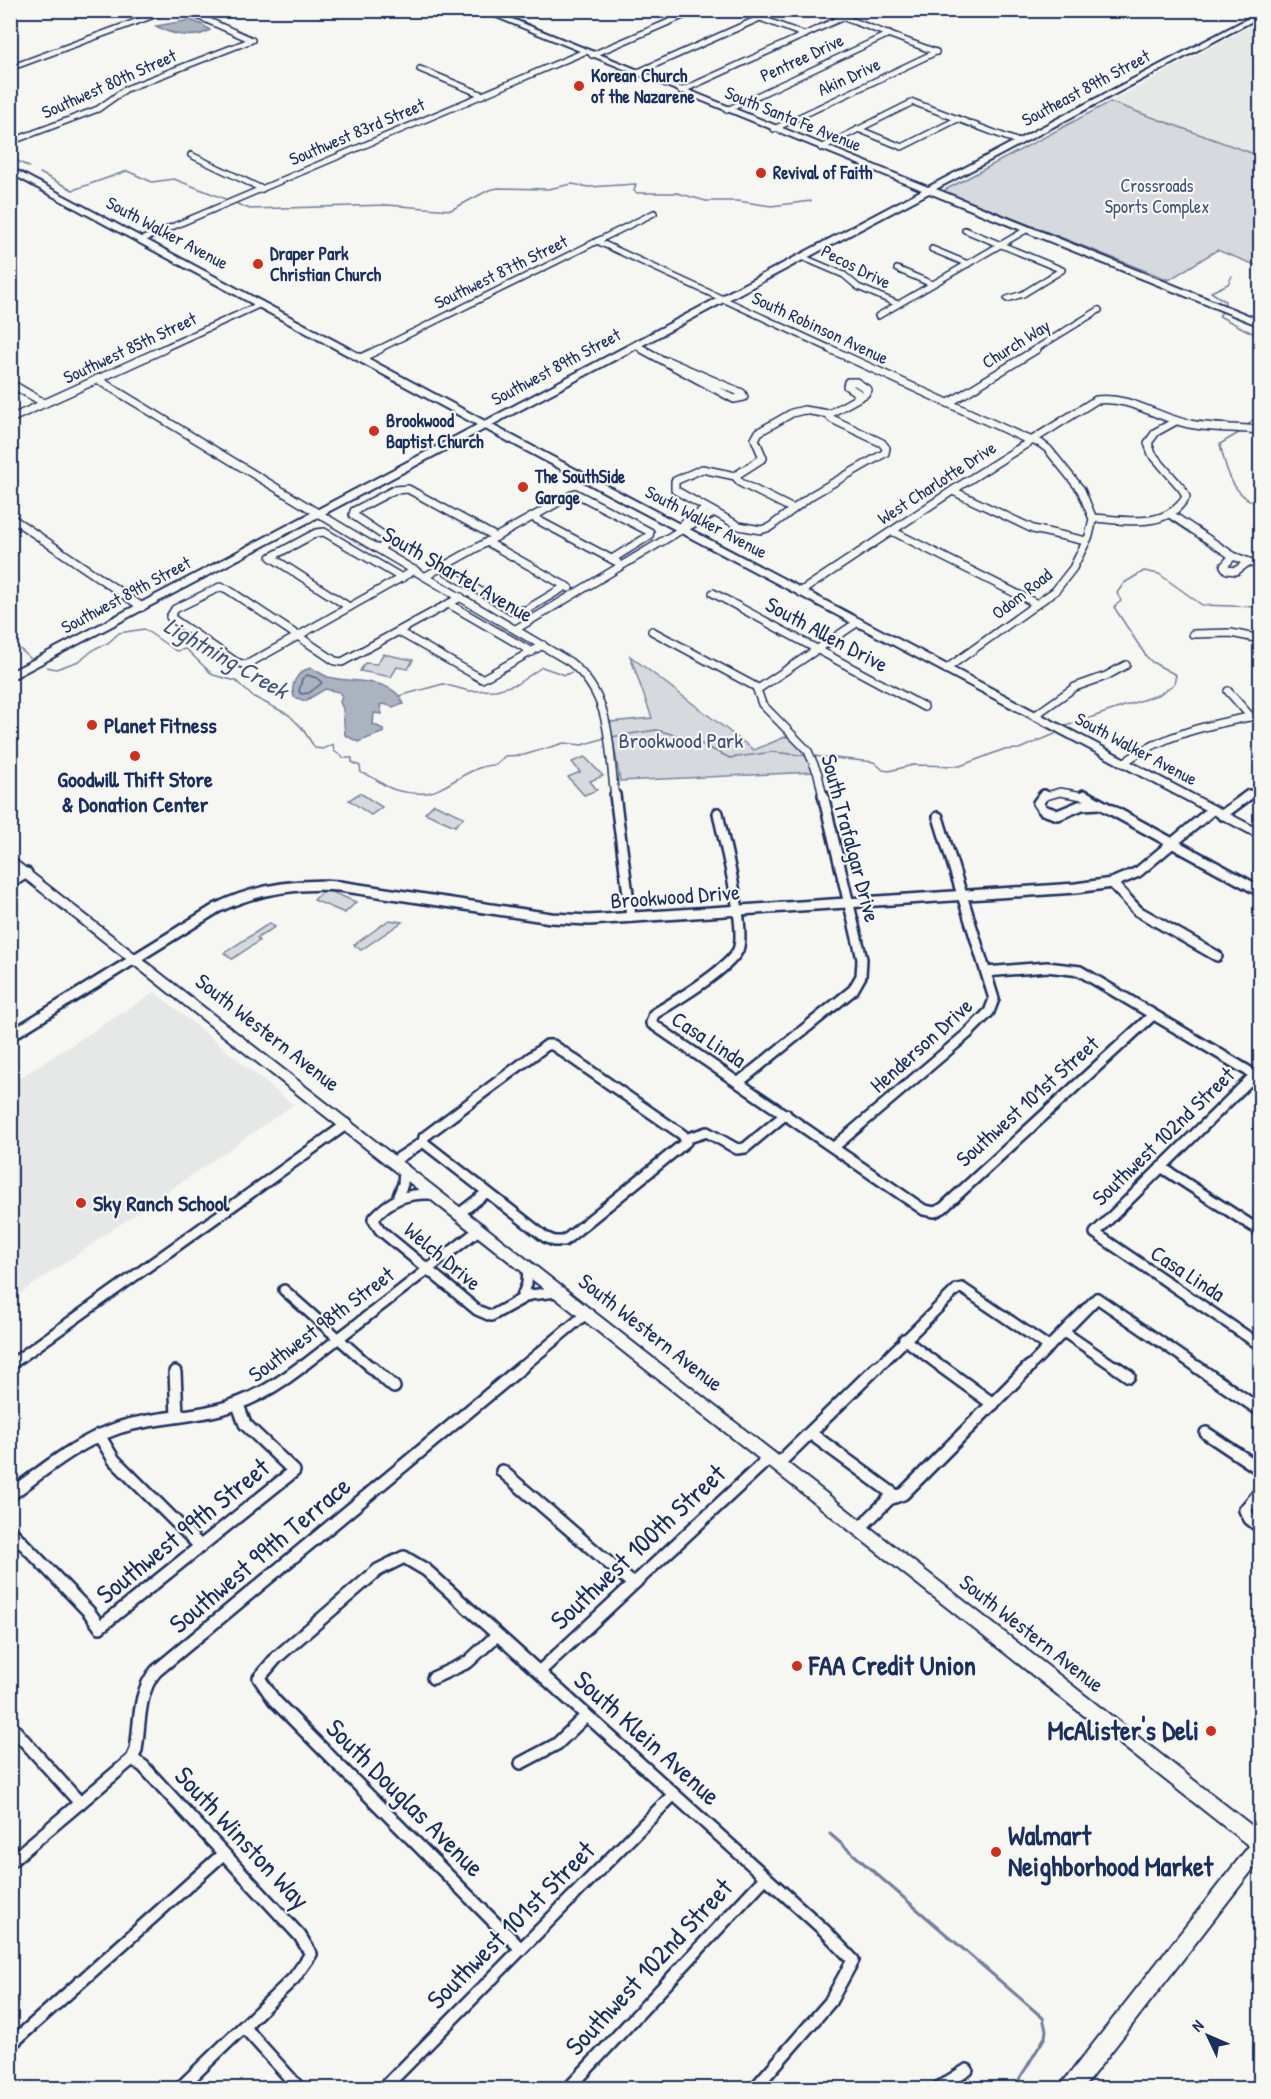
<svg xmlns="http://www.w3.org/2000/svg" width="1271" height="2099" font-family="'Patrick Hand',sans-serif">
<rect width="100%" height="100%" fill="#f6f6f2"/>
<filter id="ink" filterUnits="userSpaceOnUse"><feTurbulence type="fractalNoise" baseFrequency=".0167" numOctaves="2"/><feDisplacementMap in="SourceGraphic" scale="12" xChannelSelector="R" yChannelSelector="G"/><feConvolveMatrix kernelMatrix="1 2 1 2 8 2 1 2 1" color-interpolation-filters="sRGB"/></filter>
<g filter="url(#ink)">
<g fill="#e6e7e7">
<path d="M 1260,21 L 1260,156 L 1110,102 Z"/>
<path d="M 155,992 L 293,1105 L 11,1300 L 11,1068 L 21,1077 Z"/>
</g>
<g fill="#d6d9dd" stroke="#78849e" stroke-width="1.5">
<path d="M 1110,102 L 1260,156 L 1260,267 L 1217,250 L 1169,280 L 943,191 Z"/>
<path d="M 383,654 L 413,660 L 408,669 L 397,667 L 391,677 L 360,671 L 365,663 L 377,664 Z"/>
<path d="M 630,656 L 754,750 L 790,735 L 805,749 L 814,772 L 620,781 L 610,722 L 652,718 Z"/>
<path d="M 585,757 L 603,776 L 590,781 L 597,790 L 584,795 L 568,777 L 580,772 L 572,762 Z"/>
<path d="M 360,793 L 382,807 L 371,815 L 349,800 Z"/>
<path d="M 434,804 L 464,817 L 455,826 L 425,813 Z"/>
<path d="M 325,889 L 356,902 L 345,913 L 314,900 Z"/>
<path d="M 389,920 L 402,922 L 361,950 L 354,945 Z"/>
<path d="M 270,923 L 275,927 L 257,938 L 259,941 L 232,959 L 224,953 Z"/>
</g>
<g fill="#abb2c0" stroke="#717e99" stroke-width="1.5">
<path d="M 190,20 L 201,24 L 210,30 C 194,40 172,35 156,26 Z"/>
<path d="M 311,668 C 317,671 323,675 328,677 C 353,684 393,676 404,704 L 393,707 L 384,704 L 380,705 L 382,714 L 374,713 L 373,724 L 383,729 L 384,732 L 358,742 L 345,735 L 343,709 L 340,702 L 342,696 L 339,692 L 325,689 L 305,701 L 294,697 C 290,684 297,671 311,668 Z"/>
</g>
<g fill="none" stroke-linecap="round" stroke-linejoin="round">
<path stroke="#556385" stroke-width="1.5" d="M 307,675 L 317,678 L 322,683 L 309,693 L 301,694 L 299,691 L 302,679 Z"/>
<g stroke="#717e99" stroke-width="1.5">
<path d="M 10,157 L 29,167"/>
<path d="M 40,173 L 73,190 L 127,171 L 152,182 L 174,179 L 228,200"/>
<path d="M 237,204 L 250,209 L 387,205 L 451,210 L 489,190 L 498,188 L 548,189 L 572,184 L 589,187 L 636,184 L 634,191 L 637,193 L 677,193 L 706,201 L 738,201 L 771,206 L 811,201"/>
<path d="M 1232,276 L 1228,284 L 1211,292 L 1225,301 L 1224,309 L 1219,316 L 1260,337"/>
<path d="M 1246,427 L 1260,412"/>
<path d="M 1242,431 L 1220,444 C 1226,470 1232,496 1260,505"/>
<path d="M 10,640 L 30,658"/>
<path d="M 47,667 L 56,669 L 79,661 L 96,648 L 108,643 L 119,633 L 144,629 L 176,651 L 186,649 L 213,675 L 236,681 L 252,696 L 289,715 L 302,728 L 315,748 L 323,749 L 333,744 L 334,751 L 344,758 L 352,758 L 352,762 L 360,766 L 361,773 C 373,775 379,783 390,788 C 398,792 417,794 426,793 C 446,791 469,765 495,765 L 505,756 L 524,755 L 564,743 L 582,745 L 605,738"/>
<path d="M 399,696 L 443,684 L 469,691 L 496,690 L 517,684 L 542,667 L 565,675 L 572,672"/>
<path d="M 1066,726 L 1160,694 L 1174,684 L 1176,675 L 1152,662 L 1146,656 L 1114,607 L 1121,601 L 1117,593 L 1124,583 L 1144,571 L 1159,574 L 1202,605 L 1260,607"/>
<path d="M 611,737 L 656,730 L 691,739 L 730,758 L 773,752 L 808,756"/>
<path d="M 813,756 L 874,762 L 883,770 L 889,771 L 913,765 L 960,766 L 1002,750 L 1019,749 L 1055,734"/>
</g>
<path stroke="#717e99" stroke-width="3" d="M 830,1834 L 1043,2018 L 1046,2030 L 1045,2037 L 1014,2088"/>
<g stroke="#1b2f5e" stroke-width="8">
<g id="street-far3">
<path d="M 739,10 L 805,35"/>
<path d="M 823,10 L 936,52"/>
<path d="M 592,55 L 697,10"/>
<path d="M 10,68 L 168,10"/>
<path d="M 420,69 L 483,95"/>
<path d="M 636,73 L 760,18"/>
<path d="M 681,91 L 859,10"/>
<path d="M 727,110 L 889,34"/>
<path d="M 774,129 L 936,52"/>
<path d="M 858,129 L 902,147 L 958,119"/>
<path d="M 10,142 L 98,109 L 126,89 L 252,40 L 184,10"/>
<path d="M 821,148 L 913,102 L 1019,142"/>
<path d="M 191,155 L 262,189"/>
<path d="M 965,230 L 1062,270 L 1023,294 L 1007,299"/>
<path d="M 141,240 L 584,52"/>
<path d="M 597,241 L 833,350"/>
<path d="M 932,249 L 968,264"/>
<path d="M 802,257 L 844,275 L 858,287 L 898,304"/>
<path d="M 897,269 L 932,284"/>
<path d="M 878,316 L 1026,230"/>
<path d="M 636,345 L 645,350"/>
<path d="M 160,350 L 261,304"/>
<path d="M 377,350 L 654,213"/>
<path d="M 1034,350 L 1099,310"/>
</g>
</g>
<g stroke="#1b2f5e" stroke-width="10">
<g id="street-far2">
<path d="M 642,349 L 734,399 L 744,397 L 742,393 L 668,361"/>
<path d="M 830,349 L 1024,438 L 1040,443 L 1048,449 L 1081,490 L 1093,519 L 1089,536 L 1073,568 L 1055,591 L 946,669"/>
<path d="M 361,358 L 380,349"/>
<path d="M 97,379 L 349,532 L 570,662 C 613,697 608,746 615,797"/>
<path d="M 10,383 L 44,403"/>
<path d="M 949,403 L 1037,349"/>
<path d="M 827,414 L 832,419 L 882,443 L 886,448 L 885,453 L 812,495 L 770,527 L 761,530 L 739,526 L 675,490 L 675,481 L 702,469 L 735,476 L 763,458 L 755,439 L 759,432 L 792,413 L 804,410 L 829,414 L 865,394 L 868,390 L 856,382 L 848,382 L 847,386 L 858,393 L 857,397"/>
<path d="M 10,419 L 164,349"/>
<path d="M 735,476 L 741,483 L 793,509"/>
<path d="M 953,491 L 1033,529 L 1086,541"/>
<path d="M 1170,514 L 1233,556 L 1260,566"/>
<path d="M 10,517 L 142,607"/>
<path d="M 532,517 L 617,562"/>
<path d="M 1093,518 C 1126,520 1166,530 1186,497 L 1183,490 L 1152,454 L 1148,443 L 1156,432 L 1176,421"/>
<path d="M 681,530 L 684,523 L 706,509"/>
<path d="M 892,531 L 1037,604"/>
<path d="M 487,542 L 569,588"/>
<path d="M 379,549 L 390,540 L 353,515 L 354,511 L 394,490 L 408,489 L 496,537"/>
<path d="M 1233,556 L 1224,566 L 1227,570 L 1236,571 L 1248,562"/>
<path d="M 441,568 L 513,611 L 526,610 L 566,586"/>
<path d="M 426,576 L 575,493 L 650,532 L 649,536 L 612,559"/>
<path d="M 220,587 L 227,589 L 298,636 L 246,665 L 236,662 L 170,617 L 175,609 Z"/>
<path d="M 800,592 L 961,485 L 1096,400 C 1130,396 1154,416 1185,423 C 1210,429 1235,427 1260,430"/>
<path d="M 713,593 L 924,707"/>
<path d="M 449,604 L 532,652"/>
<path d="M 349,607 L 271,557 L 316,533 L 324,532 L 402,578"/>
<path d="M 516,629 L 681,530 L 714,513"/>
<path d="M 652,631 L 756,687 L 762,704 L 808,751 L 818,774 L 823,797"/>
<path d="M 399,632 L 482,679 L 543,645"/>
<path d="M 1193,634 L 1231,633 L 1260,639"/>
<path d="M 298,636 L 335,661 L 342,662 L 461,597"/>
<path d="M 298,636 L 415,570"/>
<path d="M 758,689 L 858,622"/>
<path d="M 1228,691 L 1251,717"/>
<path d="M 1034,716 L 1075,687 L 1106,676 L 1126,665"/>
<path d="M 1123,763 C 1164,734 1211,724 1260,715"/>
<path d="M 1043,797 L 1060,792 L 1088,797"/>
<path d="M 1245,797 L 1260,791"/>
</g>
</g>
<g stroke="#1b2f5e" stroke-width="14">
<g id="street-far1">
<path d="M 615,795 L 631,917"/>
<path d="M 1044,795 L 1038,803 L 1043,810 L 1058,815 L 1082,805 L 1100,804"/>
<path d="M 1084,795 L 1260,891"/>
<path d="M 718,813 C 723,840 747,927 738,950 C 728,970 674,1002 654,1014 L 651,1023 L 924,1210 L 935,1212 L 943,1208 L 1153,1015"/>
<path d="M 1222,815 L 1249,795"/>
<path d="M 10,883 L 27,873"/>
<path d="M 1112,883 L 1138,911 L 1217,956"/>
<path d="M 986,972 L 1047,967 L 1080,971 L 1255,1075"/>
<path d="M 10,1036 L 217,908 C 256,889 295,883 339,886 L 551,918 L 589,920 L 1076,888 L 1112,883 L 1138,872 L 1212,810"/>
<path d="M 547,1045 L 553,1045 L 683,1135 L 686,1142 L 564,1241 L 554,1241 L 545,1237 L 423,1142 L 424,1137 Z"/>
<path d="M 1260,1070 L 1095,1233 L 1260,1345"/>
<path d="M 739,1082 L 853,990 L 861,976 L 862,959 L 823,795"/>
<path d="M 685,1139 L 707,1132 L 737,1149 L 745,1148 L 786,1114"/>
<path d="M 834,1147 L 967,1034 L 989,1012 L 994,999 L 938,817"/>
<path d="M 394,1161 L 423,1142"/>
<path d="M 1161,1167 L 1260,1231"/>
<path d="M 433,1194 C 407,1193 390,1199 373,1219 L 380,1230 L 477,1310 L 491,1316 L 529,1295 L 558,1292"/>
<path d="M 398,1196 L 403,1184 L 404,1169"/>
<path d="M 460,1213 L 486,1193"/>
<path d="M 284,1290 L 373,1369"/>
<path d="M 522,1296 L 527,1284 L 528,1266"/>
<path d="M 1064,1332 L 1118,1369"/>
<path d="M 904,1339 L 944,1369"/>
<path d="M 10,1365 L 347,1124"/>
<path d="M 299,1369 L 480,1229"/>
<path d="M 520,1369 L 587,1313"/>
<path d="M 876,1369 L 957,1289 L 962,1288 L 1049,1347"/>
<path d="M 1027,1369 L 1097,1298 L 1200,1369"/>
</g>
</g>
<g stroke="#1b2f5e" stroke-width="16">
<g id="street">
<path d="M 371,1367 L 394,1387"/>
<path d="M 942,1367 L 993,1404"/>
<path d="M 1116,1367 L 1129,1376"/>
<path d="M 1197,1367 L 1260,1410"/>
<path d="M 175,1372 L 177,1416"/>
<path d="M 810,1433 L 896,1496"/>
<path d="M 1206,1433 L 1260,1469"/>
<path d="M 99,1435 L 114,1460 L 200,1546"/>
<path d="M 778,1464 L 877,1367"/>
<path d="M 502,1471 L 633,1584"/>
<path d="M 1260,1492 L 1245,1510 L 1250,1519 L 1260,1527"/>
<path d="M 10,1495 C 44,1470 77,1442 118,1428 C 149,1418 181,1418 212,1411 C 246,1404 274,1388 301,1367"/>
<path d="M 860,1528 L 889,1499 L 903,1494 L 1029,1367"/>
<path d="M 10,1530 L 89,1612 L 100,1627 L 294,1471 L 245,1424 L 238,1405"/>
<path d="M 539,1672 L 770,1457"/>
<path d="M 433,1678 L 468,1662 L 497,1635"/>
<path d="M 10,1725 L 80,1803"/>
<path d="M 132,1759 L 143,1766 L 300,1936 L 311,1954 L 294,1978 L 180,2088"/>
<path d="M 521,1763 L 557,1744 L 586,1716"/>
<path d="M 10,1862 L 132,1759 L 136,1750 C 140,1724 138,1691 156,1671 L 522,1367"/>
<path d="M 521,1949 L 274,1700 L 259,1678 L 277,1657 L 378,1570 L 404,1557 L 426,1570 L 824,1930 L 853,1960 L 830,2002 L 755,2088"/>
<path d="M 244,2027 L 299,2088"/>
<path d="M 10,2045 L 223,1854"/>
<path d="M 384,2088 L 673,1795"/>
<path d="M 569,2088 L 764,1879"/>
<path d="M 938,2088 L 967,2070"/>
</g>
</g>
<g stroke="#1b2f5e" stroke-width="4">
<g id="secondary">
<path d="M 479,10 L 490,10 L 928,187 L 1260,12 L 1260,17 L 936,189 L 1260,320 L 1260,326 L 929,193 L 492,425 L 1260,830 L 1260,839 L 485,429 L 10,680 L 10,672 L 477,425 L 10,173 L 10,167 L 485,421 L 922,190 Z"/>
<path d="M 10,856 L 1260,1832 L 1260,1860 L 1083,2088 L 1061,2088 L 1064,2081 L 1249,1846 L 10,867 Z"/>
</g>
</g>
<g stroke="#1b2f5e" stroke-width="5">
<path id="primary" d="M 1238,10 L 1260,13 L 1260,18 L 1239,12 Z"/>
</g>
<use href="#street-far3" stroke="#f6f6f2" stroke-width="5"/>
<use href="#street-far2" stroke="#f6f6f2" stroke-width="7"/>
<use href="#street-far1" stroke="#f6f6f2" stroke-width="9"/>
<use href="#street" stroke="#f6f6f2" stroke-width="11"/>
<use href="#secondary" fill="#f6f6f2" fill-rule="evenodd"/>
<use href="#primary" fill="#f6f6f2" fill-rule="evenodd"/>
</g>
</g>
<g fill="#c8321e" stroke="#f6f6f2" stroke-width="2">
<circle cx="579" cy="86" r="6"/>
<circle cx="761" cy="173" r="6"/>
<circle cx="258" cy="264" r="6"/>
<circle cx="374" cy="431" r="6"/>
<circle cx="523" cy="487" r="6"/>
<circle cx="92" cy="725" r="6"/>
<circle cx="135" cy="756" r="6"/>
<circle cx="81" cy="1203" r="6"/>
<circle cx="797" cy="1666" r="6"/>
<circle cx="1211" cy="1731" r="6"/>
<circle cx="996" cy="1852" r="6"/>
</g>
<g text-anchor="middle" stroke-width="4.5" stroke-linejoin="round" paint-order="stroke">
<g font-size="18" fill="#1b2f5e" stroke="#f6f6f2">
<text transform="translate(802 58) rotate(-25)" y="6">Pentree Drive</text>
<text transform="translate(849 77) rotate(-25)" y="6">Akin Drive</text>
<text transform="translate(109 84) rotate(-24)" y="6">Southwest 80th Street</text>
<text transform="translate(1086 88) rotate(-28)" y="6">Southeast 89th Street</text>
<text transform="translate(793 119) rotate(22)" y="6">South Santa Fe Avenue</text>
<text transform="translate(357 132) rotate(-23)" y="6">Southwest 83rd Street</text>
<text transform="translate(167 233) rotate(28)" y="6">South Walker Avenue</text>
<text transform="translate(856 267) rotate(27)" y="6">Pecos Drive</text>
<text transform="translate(501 272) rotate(-26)" y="6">Southwest 87th Street</text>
<text transform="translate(820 328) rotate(25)" y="6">South Robinson Avenue</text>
<text transform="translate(1016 344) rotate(-32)" y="6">Church Way</text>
<text transform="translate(130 348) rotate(-25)" y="6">Southwest 85th Street</text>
<text transform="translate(556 367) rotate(-28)" y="6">Southwest 89th Street</text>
<text transform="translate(937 483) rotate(-33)" y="6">West Charlotte Drive</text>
<text transform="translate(706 522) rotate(28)" y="6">South Walker Avenue</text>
<text transform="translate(1022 594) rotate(-38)" y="6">Odom Road</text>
<text transform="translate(126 595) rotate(-28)" y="6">Southwest 89th Street</text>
<text transform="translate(1136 749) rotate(28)" y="6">South Walker Avenue</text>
</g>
<g font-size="18" font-weight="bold" fill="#1b2f5e" stroke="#f6f6f2" text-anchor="start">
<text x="591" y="82">Korean Church<tspan x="591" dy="21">of the Nazarene</tspan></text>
<text x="773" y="179">Revival of Faith</text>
<text x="270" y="260">Draper Park<tspan x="270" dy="21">Christian Church</tspan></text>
<text x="386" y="427">Brookwood<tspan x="386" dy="21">Baptist Church</tspan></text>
<text x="535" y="483">The SouthSide<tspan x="535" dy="21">Garage</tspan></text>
</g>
<g font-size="18" fill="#405177" stroke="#f6f6f2">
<text x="1157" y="192">Crossroads<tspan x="1157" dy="21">Sports Complex</tspan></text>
</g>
<g font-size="22" fill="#1b2f5e" stroke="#f6f6f2">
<text transform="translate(458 574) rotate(30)" y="8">South Shartel Avenue</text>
<text transform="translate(827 634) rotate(28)" y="8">South Allen Drive</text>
<text transform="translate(851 838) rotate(75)" y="8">South Trafalgar Drive</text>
<text transform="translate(675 896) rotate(-4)" y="8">Brookwood Drive</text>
<text transform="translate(268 1032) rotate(38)" y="8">South Western Avenue</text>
<text transform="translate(709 1039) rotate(33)" y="8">Casa Linda</text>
<text transform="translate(921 1045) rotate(-42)" y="8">Henderson Drive</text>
<text transform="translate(1027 1101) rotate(-42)" y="8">Southwest 101st Street</text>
<text transform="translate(1163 1136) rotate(-44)" y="8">Southwest 102nd Street</text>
<text transform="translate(443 1256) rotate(40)" y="8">Welch Drive</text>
<text transform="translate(1188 1273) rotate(33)" y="8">Casa Linda</text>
<text transform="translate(321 1324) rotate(-37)" y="8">Southwest 98th Street</text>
<text transform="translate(651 1332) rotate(38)" y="8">South Western Avenue</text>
<text transform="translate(1032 1633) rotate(38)" y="8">South Western Avenue</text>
</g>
<g font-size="22" font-weight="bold" fill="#1b2f5e" stroke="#f6f6f2" text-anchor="start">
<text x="104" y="733">Planet Fitness</text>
<text x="135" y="787" text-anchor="middle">Goodwill Thift Store<tspan x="135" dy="25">&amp; Donation Center</tspan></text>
<text x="93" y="1211">Sky Ranch School</text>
</g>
<g font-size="22" fill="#405177" stroke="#f6f6f2">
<text x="681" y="748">Brookwood Park</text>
</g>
<g font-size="24" font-style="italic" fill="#46567b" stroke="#f6f6f2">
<text transform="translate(226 658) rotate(30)" y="8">Lightning Creek</text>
</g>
<g font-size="27" fill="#1b2f5e" stroke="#f6f6f2">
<text transform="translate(183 1531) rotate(-39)" y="9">Southwest 99th Street</text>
<text transform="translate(638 1547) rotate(-43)" y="9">Southwest 100th Street</text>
<text transform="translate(260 1555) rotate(-40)" y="9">Southwest 99th Terrace</text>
<text transform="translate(647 1738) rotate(42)" y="9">South Klein Avenue</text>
<text transform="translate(405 1798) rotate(45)" y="9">South Douglas Avenue</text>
<text transform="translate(242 1838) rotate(47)" y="9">South Winston Way</text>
<text transform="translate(511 1925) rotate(-45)" y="9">Southwest 101st Street</text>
<text transform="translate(649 1967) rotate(-47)" y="9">Southwest 102nd Street</text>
</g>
<g font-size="27" font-weight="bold" fill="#1b2f5e" stroke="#f6f6f2" text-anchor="start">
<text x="809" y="1675">FAA Credit Union</text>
<text x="1199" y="1740" text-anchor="end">McAlister's Deli</text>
<text x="1008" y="1845">Walmart<tspan x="1008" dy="31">Neighborhood Market</tspan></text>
</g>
</g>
<rect width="1271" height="2099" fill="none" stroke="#f6f6f2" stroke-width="36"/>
<rect x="18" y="18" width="1235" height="2063" fill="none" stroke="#1b2f5e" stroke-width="2" filter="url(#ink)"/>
<g transform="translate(1208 2036) rotate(314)" stroke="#f6f6f2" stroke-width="4.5" paint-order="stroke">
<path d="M0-4.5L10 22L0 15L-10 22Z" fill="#1b2f5e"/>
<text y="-9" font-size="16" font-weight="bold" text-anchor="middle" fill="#1b2f5e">N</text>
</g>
</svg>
